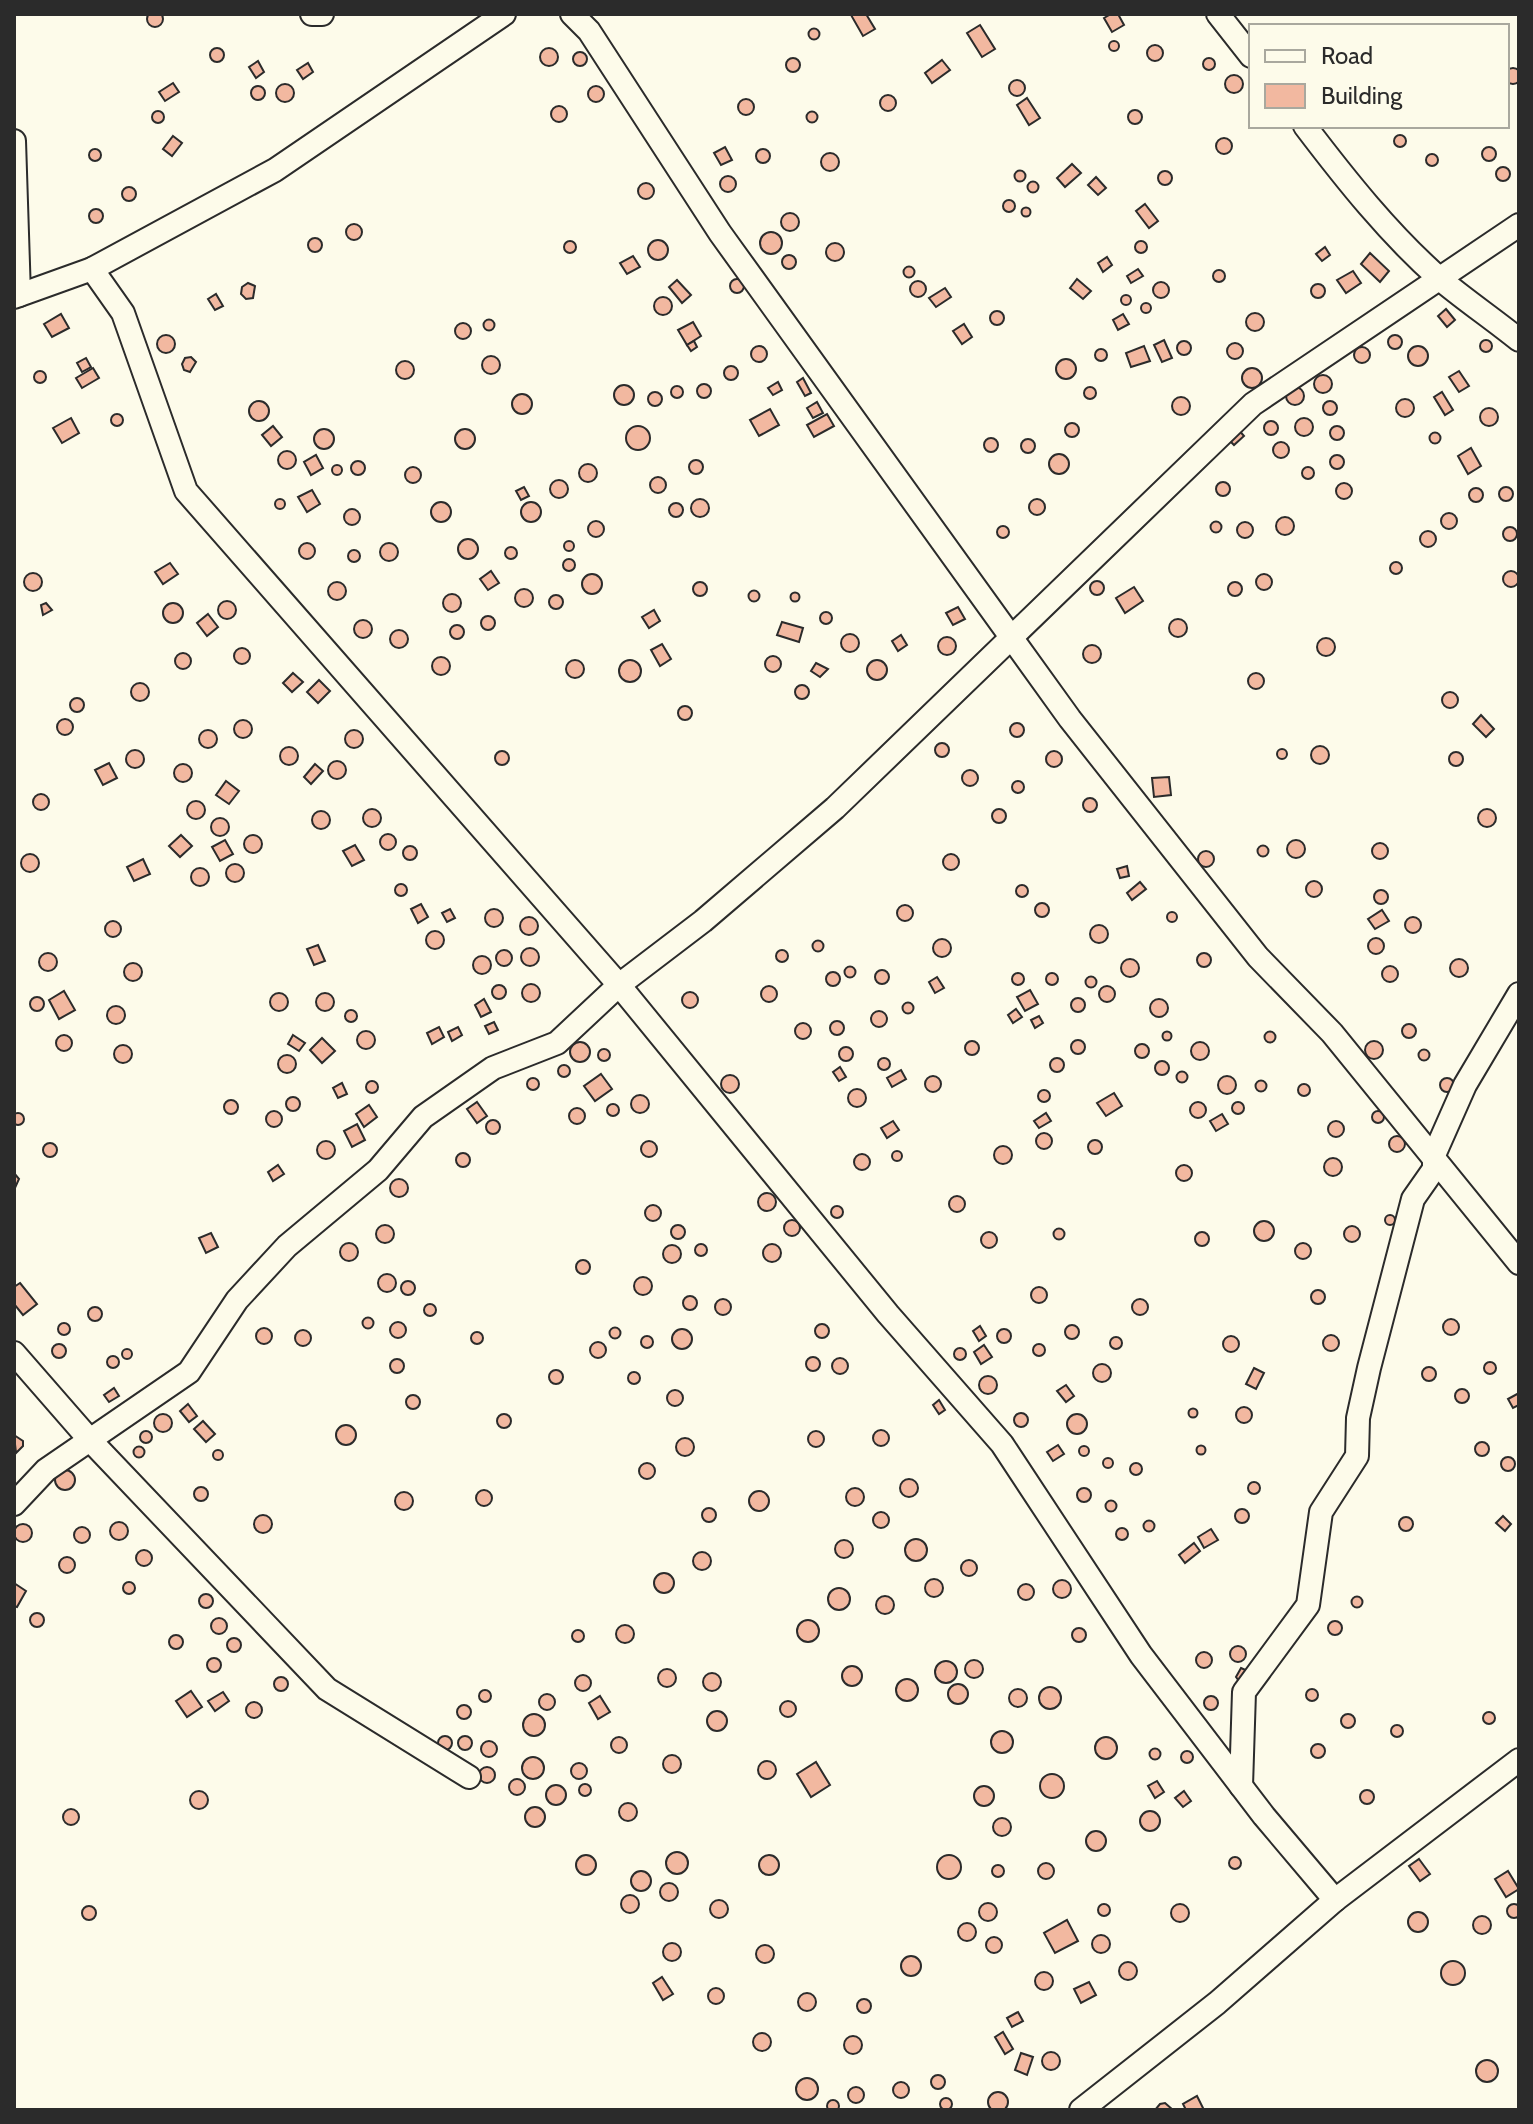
<svg xmlns="http://www.w3.org/2000/svg" width="1533" height="2124" font-family="Cabin,sans-serif">
<rect width="100%" height="100%" fill="#fdfbea"/>
<g fill="#f2b8a0" stroke="#2b2b2b" stroke-width="2">
<circle cx="155" cy="19" r="8"/>
<path d="M 866,14 L 875,29 L 863,36 L 851,15 Z"/>
<path d="M 1111,14 L 1118,14 L 1124,25 L 1112,32 L 1104,18 Z"/>
<path d="M 980,25 L 995,49 L 982,57 L 967,33 Z"/>
<circle cx="814" cy="34" r="5.5"/>
<circle cx="1114" cy="46" r="5"/>
<circle cx="1155" cy="53" r="8"/>
<circle cx="217" cy="55" r="7"/>
<circle cx="549" cy="57" r="9"/>
<circle cx="580" cy="59" r="7"/>
<circle cx="1209" cy="64" r="6"/>
<circle cx="793" cy="65" r="7"/>
<path d="M 942,60 L 950,70 L 932,83 L 925,73 Z"/>
<path d="M 258,61 L 264,72 L 256,78 L 249,67 Z"/>
<path d="M 308,63 L 313,72 L 303,79 L 297,70 Z"/>
<circle cx="1513" cy="76" r="8"/>
<circle cx="1234" cy="84" r="9"/>
<circle cx="1017" cy="88" r="8"/>
<path d="M 173,83 L 179,92 L 165,101 L 159,92 Z"/>
<circle cx="285" cy="93" r="9"/>
<circle cx="258" cy="93" r="7"/>
<circle cx="596" cy="94" r="8"/>
<circle cx="888" cy="103" r="8"/>
<path d="M 1027,98 L 1040,118 L 1029,125 L 1017,105 Z"/>
<circle cx="746" cy="107" r="8"/>
<circle cx="559" cy="114" r="8"/>
<circle cx="1135" cy="117" r="7"/>
<circle cx="158" cy="117" r="6"/>
<circle cx="812" cy="117" r="5.5"/>
<circle cx="1400" cy="141" r="6"/>
<path d="M 173,136 L 182,143 L 172,156 L 163,149 Z"/>
<circle cx="1224" cy="146" r="8"/>
<circle cx="1489" cy="154" r="7"/>
<path d="M 725,147 L 732,160 L 721,165 L 714,153 Z"/>
<circle cx="763" cy="156" r="7"/>
<circle cx="95" cy="155" r="6"/>
<circle cx="830" cy="162" r="9"/>
<circle cx="1432" cy="160" r="6"/>
<path d="M 1072,164 L 1081,173 L 1065,187 L 1057,178 Z"/>
<circle cx="1503" cy="174" r="7"/>
<circle cx="1020" cy="176" r="5.5"/>
<circle cx="1165" cy="178" r="7"/>
<circle cx="728" cy="184" r="8"/>
<path d="M 1096,177 L 1106,188 L 1098,195 L 1088,185 Z"/>
<circle cx="1033" cy="187" r="5.5"/>
<circle cx="646" cy="191" r="8"/>
<circle cx="129" cy="194" r="7"/>
<circle cx="1009" cy="206" r="6"/>
<path d="M 1145,204 L 1158,221 L 1149,228 L 1136,211 Z"/>
<circle cx="1026" cy="212" r="4.5"/>
<circle cx="96" cy="216" r="7"/>
<circle cx="790" cy="222" r="9"/>
<circle cx="354" cy="232" r="8"/>
<circle cx="771" cy="243" r="11"/>
<circle cx="315" cy="245" r="7"/>
<circle cx="658" cy="250" r="10"/>
<circle cx="570" cy="247" r="6"/>
<circle cx="1141" cy="247" r="6"/>
<circle cx="835" cy="252" r="9"/>
<path d="M 1325,247 L 1330,255 L 1322,261 L 1316,254 Z"/>
<path d="M 1370,253 L 1389,271 L 1380,282 L 1361,264 Z"/>
<circle cx="789" cy="262" r="7"/>
<path d="M 633,256 L 640,267 L 627,274 L 620,263 Z"/>
<path d="M 1107,257 L 1112,265 L 1103,272 L 1098,263 Z"/>
<circle cx="909" cy="272" r="5.5"/>
<path d="M 1138,269 L 1143,276 L 1131,283 L 1127,276 Z"/>
<circle cx="1219" cy="276" r="6"/>
<path d="M 1353,271 L 1361,283 L 1346,293 L 1337,280 Z"/>
<path d="M 1077,279 L 1091,291 L 1083,299 L 1070,288 Z"/>
<circle cx="737" cy="286" r="7"/>
<path d="M 677,280 L 691,295 L 682,303 L 669,287 Z"/>
<circle cx="918" cy="289" r="8"/>
<circle cx="1161" cy="290" r="8"/>
<path d="M 248,283 L 255,286 L 253,298 L 246,299 L 241,294 L 242,287 Z"/>
<circle cx="1318" cy="291" r="7"/>
<path d="M 945,288 L 951,297 L 936,307 L 929,298 Z"/>
<path d="M 216,294 L 223,306 L 215,310 L 208,299 Z"/>
<circle cx="1126" cy="300" r="5"/>
<circle cx="663" cy="306" r="9"/>
<circle cx="1146" cy="308" r="5"/>
<path d="M 1446,309 L 1455,320 L 1447,327 L 1438,316 Z"/>
<circle cx="997" cy="318" r="7"/>
<circle cx="1255" cy="322" r="9"/>
<path d="M 61,314 L 69,328 L 52,337 L 44,324 Z"/>
<path d="M 1123,314 L 1129,324 L 1118,330 L 1113,320 Z"/>
<circle cx="489" cy="325" r="5.5"/>
<path d="M 693,322 L 701,336 L 687,345 L 678,330 Z"/>
<circle cx="463" cy="331" r="8"/>
<path d="M 964,324 L 972,337 L 962,344 L 953,331 Z"/>
<circle cx="1395" cy="342" r="7"/>
<circle cx="166" cy="344" r="9"/>
<circle cx="1486" cy="346" r="6"/>
<path d="M 1164,340 L 1172,358 L 1162,362 L 1154,345 Z"/>
<path d="M 694,341 L 697,347 L 691,351 L 687,345 Z"/>
<circle cx="1184" cy="348" r="7"/>
<circle cx="1235" cy="351" r="8"/>
<circle cx="759" cy="354" r="8"/>
<path d="M 1144,346 L 1150,361 L 1131,367 L 1126,353 Z"/>
<circle cx="1418" cy="356" r="10"/>
<circle cx="1362" cy="355" r="8"/>
<circle cx="1101" cy="355" r="6"/>
<circle cx="491" cy="365" r="9"/>
<path d="M 191,357 L 196,362 L 190,372 L 184,370 L 182,364 L 185,358 Z"/>
<path d="M 86,358 L 91,367 L 82,372 L 77,363 Z"/>
<circle cx="1066" cy="369" r="10"/>
<circle cx="405" cy="370" r="9"/>
<circle cx="731" cy="373" r="7"/>
<circle cx="1252" cy="378" r="10"/>
<path d="M 93,368 L 99,378 L 82,388 L 76,378 Z"/>
<circle cx="40" cy="377" r="6"/>
<path d="M 1459,371 L 1469,386 L 1459,392 L 1449,377 Z"/>
<circle cx="1323" cy="384" r="9"/>
<path d="M 803,378 L 811,393 L 805,396 L 797,382 Z"/>
<path d="M 778,382 L 782,390 L 773,395 L 768,388 Z"/>
<circle cx="704" cy="391" r="7"/>
<circle cx="624" cy="395" r="10"/>
<circle cx="677" cy="392" r="6"/>
<circle cx="1090" cy="393" r="6"/>
<circle cx="1295" cy="396" r="9"/>
<circle cx="655" cy="399" r="7"/>
<path d="M 1442,392 L 1453,410 L 1445,415 L 1434,397 Z"/>
<circle cx="522" cy="404" r="10"/>
<circle cx="1181" cy="406" r="9"/>
<circle cx="1405" cy="408" r="9"/>
<circle cx="1330" cy="408" r="7"/>
<circle cx="259" cy="411" r="10"/>
<path d="M 817,402 L 823,413 L 813,418 L 807,408 Z"/>
<circle cx="1489" cy="417" r="9"/>
<path d="M 770,409 L 779,425 L 759,436 L 750,420 Z"/>
<path d="M 827,414 L 834,426 L 814,437 L 807,425 Z"/>
<circle cx="117" cy="420" r="6"/>
<path d="M 71,418 L 79,433 L 62,443 L 53,428 Z"/>
<circle cx="1304" cy="427" r="9"/>
<circle cx="1271" cy="428" r="7"/>
<circle cx="1072" cy="430" r="7"/>
<path d="M 273,426 L 282,437 L 271,446 L 262,435 Z"/>
<circle cx="638" cy="438" r="12"/>
<circle cx="1337" cy="433" r="7"/>
<path d="M 1237,428 L 1244,436 L 1234,445 L 1227,438 Z"/>
<circle cx="465" cy="439" r="10"/>
<circle cx="324" cy="439" r="10"/>
<circle cx="1435" cy="438" r="5.5"/>
<circle cx="991" cy="445" r="7"/>
<circle cx="1028" cy="446" r="7"/>
<circle cx="1281" cy="450" r="8"/>
<path d="M 1471,448 L 1481,466 L 1468,474 L 1458,456 Z"/>
<circle cx="287" cy="460" r="9"/>
<circle cx="1059" cy="464" r="10"/>
<circle cx="1337" cy="462" r="7"/>
<path d="M 316,455 L 323,468 L 311,475 L 304,462 Z"/>
<circle cx="696" cy="467" r="7"/>
<circle cx="358" cy="468" r="7"/>
<circle cx="588" cy="473" r="9"/>
<circle cx="337" cy="470" r="5"/>
<circle cx="413" cy="475" r="8"/>
<circle cx="1308" cy="473" r="6"/>
<circle cx="658" cy="485" r="8"/>
<circle cx="559" cy="489" r="9"/>
<circle cx="1223" cy="489" r="7"/>
<circle cx="1344" cy="491" r="8"/>
<circle cx="1506" cy="494" r="7"/>
<path d="M 524,487 L 529,496 L 521,500 L 516,491 Z"/>
<circle cx="1476" cy="495" r="7"/>
<path d="M 312,490 L 320,504 L 307,512 L 298,497 Z"/>
<circle cx="280" cy="504" r="5"/>
<circle cx="1037" cy="507" r="8"/>
<circle cx="700" cy="508" r="9"/>
<circle cx="441" cy="512" r="10"/>
<circle cx="531" cy="512" r="10"/>
<circle cx="676" cy="510" r="7"/>
<circle cx="352" cy="517" r="8"/>
<circle cx="1449" cy="521" r="8"/>
<circle cx="1285" cy="526" r="9"/>
<circle cx="596" cy="529" r="8"/>
<circle cx="1216" cy="527" r="5.5"/>
<circle cx="1245" cy="530" r="8"/>
<circle cx="1003" cy="532" r="6"/>
<circle cx="1510" cy="534" r="7"/>
<circle cx="1428" cy="539" r="8"/>
<circle cx="468" cy="549" r="10"/>
<circle cx="569" cy="546" r="5"/>
<circle cx="307" cy="551" r="8"/>
<circle cx="389" cy="552" r="9"/>
<circle cx="511" cy="553" r="6"/>
<circle cx="354" cy="556" r="6"/>
<circle cx="569" cy="565" r="6"/>
<circle cx="1396" cy="568" r="6"/>
<path d="M 170,563 L 178,574 L 163,584 L 155,572 Z"/>
<path d="M 491,571 L 499,583 L 488,590 L 480,579 Z"/>
<circle cx="1511" cy="579" r="8"/>
<circle cx="33" cy="582" r="9"/>
<circle cx="1264" cy="582" r="8"/>
<circle cx="592" cy="584" r="10"/>
<circle cx="1097" cy="588" r="7"/>
<circle cx="700" cy="589" r="7"/>
<circle cx="1235" cy="589" r="7"/>
<circle cx="337" cy="591" r="9"/>
<path d="M 1134,587 L 1143,601 L 1125,613 L 1116,598 Z"/>
<circle cx="524" cy="598" r="9"/>
<circle cx="754" cy="596" r="5.5"/>
<circle cx="795" cy="597" r="4.5"/>
<circle cx="452" cy="603" r="9"/>
<circle cx="556" cy="602" r="7"/>
<circle cx="227" cy="610" r="9"/>
<circle cx="173" cy="613" r="10"/>
<path d="M 46,603 L 52,610 L 43,615 L 41,605 Z"/>
<path d="M 958,607 L 965,619 L 953,625 L 946,613 Z"/>
<path d="M 654,610 L 660,621 L 649,628 L 642,617 Z"/>
<circle cx="826" cy="618" r="6"/>
<path d="M 208,614 L 218,627 L 207,636 L 197,623 Z"/>
<circle cx="488" cy="623" r="7"/>
<circle cx="1178" cy="628" r="9"/>
<circle cx="363" cy="629" r="9"/>
<path d="M 782,622 L 803,628 L 799,642 L 777,635 Z"/>
<circle cx="457" cy="632" r="7"/>
<circle cx="399" cy="639" r="9"/>
<circle cx="850" cy="643" r="9"/>
<path d="M 901,635 L 907,645 L 898,651 L 892,641 Z"/>
<circle cx="947" cy="646" r="9"/>
<circle cx="1326" cy="647" r="9"/>
<path d="M 662,644 L 671,659 L 660,666 L 651,650 Z"/>
<circle cx="1092" cy="654" r="9"/>
<circle cx="242" cy="656" r="8"/>
<circle cx="183" cy="661" r="8"/>
<circle cx="773" cy="664" r="8"/>
<circle cx="441" cy="666" r="9"/>
<circle cx="575" cy="669" r="9"/>
<circle cx="877" cy="670" r="10"/>
<circle cx="630" cy="671" r="11"/>
<path d="M 816,663 L 828,669 L 820,677 L 811,671 Z"/>
<path d="M 293,673 L 303,682 L 292,692 L 283,683 Z"/>
<circle cx="1256" cy="681" r="8"/>
<path d="M 319,680 L 330,691 L 318,703 L 307,692 Z"/>
<circle cx="140" cy="692" r="9"/>
<circle cx="802" cy="692" r="7"/>
<circle cx="1450" cy="700" r="8"/>
<circle cx="77" cy="705" r="7"/>
<circle cx="685" cy="713" r="7"/>
<path d="M 1481,715 L 1494,729 L 1486,737 L 1473,724 Z"/>
<circle cx="65" cy="727" r="8"/>
<circle cx="243" cy="729" r="9"/>
<circle cx="1017" cy="730" r="7"/>
<circle cx="354" cy="739" r="9"/>
<circle cx="208" cy="739" r="9"/>
<circle cx="942" cy="750" r="7"/>
<circle cx="1320" cy="755" r="9"/>
<circle cx="289" cy="756" r="9"/>
<circle cx="1282" cy="754" r="5"/>
<circle cx="135" cy="759" r="9"/>
<circle cx="502" cy="758" r="7"/>
<circle cx="1054" cy="759" r="8"/>
<circle cx="1456" cy="759" r="7"/>
<circle cx="337" cy="770" r="9"/>
<path d="M 109,763 L 117,778 L 103,785 L 95,770 Z"/>
<path d="M 315,764 L 323,771 L 311,784 L 304,777 Z"/>
<circle cx="183" cy="773" r="9"/>
<circle cx="970" cy="778" r="8"/>
<path d="M 1169,777 L 1171,795 L 1154,797 L 1152,778 Z"/>
<circle cx="1018" cy="787" r="6"/>
<path d="M 226,781 L 239,791 L 229,804 L 216,795 Z"/>
<circle cx="41" cy="802" r="8"/>
<circle cx="1090" cy="805" r="7"/>
<circle cx="196" cy="810" r="9"/>
<circle cx="999" cy="816" r="7"/>
<circle cx="372" cy="818" r="9"/>
<circle cx="1487" cy="818" r="9"/>
<circle cx="321" cy="820" r="9"/>
<circle cx="220" cy="827" r="9"/>
<circle cx="388" cy="842" r="8"/>
<path d="M 181,835 L 192,846 L 180,857 L 169,846 Z"/>
<circle cx="253" cy="844" r="9"/>
<path d="M 225,840 L 233,854 L 220,861 L 212,847 Z"/>
<circle cx="1296" cy="849" r="9"/>
<circle cx="1380" cy="851" r="8"/>
<path d="M 355,845 L 364,860 L 352,866 L 343,851 Z"/>
<circle cx="1263" cy="851" r="5.5"/>
<circle cx="410" cy="853" r="7"/>
<circle cx="1206" cy="859" r="8"/>
<circle cx="951" cy="862" r="8"/>
<circle cx="30" cy="863" r="9"/>
<path d="M 143,859 L 150,874 L 134,881 L 127,867 Z"/>
<circle cx="235" cy="873" r="9"/>
<path d="M 1127,866 L 1129,876 L 1120,878 L 1117,869 Z"/>
<circle cx="200" cy="877" r="9"/>
<circle cx="1314" cy="889" r="8"/>
<path d="M 1140,882 L 1146,889 L 1132,900 L 1127,893 Z"/>
<circle cx="401" cy="890" r="6"/>
<circle cx="1022" cy="891" r="6"/>
<circle cx="1381" cy="897" r="7"/>
<circle cx="1042" cy="910" r="7"/>
<path d="M 421,904 L 428,917 L 418,923 L 411,909 Z"/>
<circle cx="905" cy="913" r="8"/>
<path d="M 450,909 L 455,918 L 447,922 L 442,913 Z"/>
<circle cx="494" cy="918" r="9"/>
<path d="M 1382,910 L 1389,921 L 1375,929 L 1368,919 Z"/>
<circle cx="1172" cy="917" r="5"/>
<circle cx="1413" cy="925" r="8"/>
<circle cx="529" cy="926" r="9"/>
<circle cx="113" cy="929" r="8"/>
<circle cx="1099" cy="934" r="9"/>
<circle cx="435" cy="940" r="9"/>
<circle cx="1376" cy="946" r="8"/>
<circle cx="942" cy="948" r="9"/>
<circle cx="818" cy="946" r="5.5"/>
<path d="M 318,945 L 325,961 L 314,965 L 307,949 Z"/>
<circle cx="530" cy="957" r="9"/>
<circle cx="782" cy="956" r="6"/>
<circle cx="504" cy="958" r="8"/>
<circle cx="1204" cy="960" r="7"/>
<circle cx="48" cy="962" r="9"/>
<circle cx="482" cy="965" r="9"/>
<circle cx="1130" cy="968" r="9"/>
<circle cx="1459" cy="968" r="9"/>
<circle cx="133" cy="972" r="9"/>
<circle cx="1390" cy="974" r="8"/>
<circle cx="850" cy="972" r="5.5"/>
<circle cx="882" cy="977" r="7"/>
<circle cx="833" cy="979" r="7"/>
<circle cx="1052" cy="979" r="6"/>
<circle cx="1018" cy="979" r="6"/>
<circle cx="1091" cy="982" r="5.5"/>
<path d="M 937,977 L 944,988 L 935,993 L 929,982 Z"/>
<circle cx="531" cy="993" r="9"/>
<circle cx="499" cy="992" r="7"/>
<circle cx="1107" cy="994" r="8"/>
<circle cx="769" cy="994" r="8"/>
<path d="M 1030,990 L 1038,1004 L 1025,1011 L 1017,997 Z"/>
<path d="M 64,991 L 75,1010 L 59,1019 L 49,1000 Z"/>
<circle cx="690" cy="1000" r="8"/>
<circle cx="325" cy="1002" r="9"/>
<circle cx="279" cy="1002" r="9"/>
<circle cx="37" cy="1004" r="7"/>
<circle cx="1078" cy="1005" r="7"/>
<circle cx="1159" cy="1008" r="9"/>
<path d="M 484,999 L 491,1012 L 481,1017 L 475,1005 Z"/>
<circle cx="908" cy="1008" r="5.5"/>
<circle cx="116" cy="1015" r="9"/>
<path d="M 1016,1009 L 1022,1017 L 1013,1023 L 1008,1015 Z"/>
<circle cx="351" cy="1016" r="6"/>
<circle cx="879" cy="1019" r="8"/>
<path d="M 1039,1016 L 1043,1023 L 1035,1028 L 1031,1020 Z"/>
<circle cx="837" cy="1028" r="7"/>
<path d="M 494,1022 L 498,1030 L 489,1034 L 485,1026 Z"/>
<circle cx="803" cy="1031" r="8"/>
<circle cx="1409" cy="1031" r="7"/>
<path d="M 439,1027 L 444,1037 L 432,1044 L 427,1033 Z"/>
<path d="M 458,1027 L 462,1035 L 452,1041 L 448,1032 Z"/>
<circle cx="366" cy="1040" r="9"/>
<circle cx="1270" cy="1037" r="5.5"/>
<circle cx="1167" cy="1036" r="4.5"/>
<path d="M 293,1035 L 305,1043 L 299,1051 L 288,1044 Z"/>
<circle cx="64" cy="1043" r="8"/>
<path d="M 322,1038 L 335,1051 L 322,1063 L 310,1050 Z"/>
<circle cx="1078" cy="1047" r="7"/>
<circle cx="972" cy="1048" r="7"/>
<circle cx="1374" cy="1050" r="9"/>
<circle cx="580" cy="1052" r="10"/>
<circle cx="1200" cy="1051" r="9"/>
<circle cx="1142" cy="1051" r="7"/>
<circle cx="123" cy="1054" r="9"/>
<circle cx="846" cy="1054" r="7"/>
<circle cx="604" cy="1055" r="6"/>
<circle cx="1424" cy="1055" r="5.5"/>
<circle cx="287" cy="1064" r="9"/>
<circle cx="884" cy="1064" r="6"/>
<circle cx="1057" cy="1065" r="7"/>
<circle cx="1162" cy="1068" r="7"/>
<circle cx="564" cy="1071" r="6"/>
<path d="M 840,1067 L 846,1077 L 839,1081 L 833,1072 Z"/>
<path d="M 901,1070 L 906,1079 L 892,1087 L 887,1078 Z"/>
<circle cx="1182" cy="1077" r="5.5"/>
<path d="M 601,1074 L 612,1089 L 595,1101 L 584,1086 Z"/>
<circle cx="730" cy="1084" r="9"/>
<circle cx="1227" cy="1085" r="9"/>
<circle cx="933" cy="1084" r="8"/>
<circle cx="1447" cy="1085" r="7"/>
<circle cx="533" cy="1084" r="6"/>
<circle cx="1261" cy="1086" r="5.5"/>
<circle cx="372" cy="1087" r="6"/>
<path d="M 342,1083 L 347,1094 L 338,1098 L 333,1088 Z"/>
<circle cx="1304" cy="1090" r="6"/>
<circle cx="857" cy="1098" r="9"/>
<circle cx="1044" cy="1096" r="6"/>
<path d="M 1114,1093 L 1122,1106 L 1106,1116 L 1097,1103 Z"/>
<circle cx="640" cy="1104" r="9"/>
<circle cx="293" cy="1104" r="7"/>
<circle cx="231" cy="1107" r="7"/>
<circle cx="1238" cy="1108" r="6"/>
<path d="M 477,1102 L 487,1116 L 477,1123 L 467,1109 Z"/>
<circle cx="1198" cy="1110" r="8"/>
<circle cx="613" cy="1110" r="6"/>
<path d="M 369,1105 L 377,1117 L 364,1127 L 356,1114 Z"/>
<circle cx="577" cy="1116" r="8"/>
<circle cx="1378" cy="1117" r="6"/>
<circle cx="274" cy="1119" r="8"/>
<path d="M 1046,1113 L 1051,1121 L 1039,1128 L 1034,1121 Z"/>
<circle cx="18" cy="1119" r="6"/>
<path d="M 1222,1114 L 1228,1124 L 1216,1131 L 1210,1121 Z"/>
<circle cx="493" cy="1127" r="7"/>
<circle cx="1336" cy="1129" r="8"/>
<path d="M 893,1121 L 899,1130 L 887,1138 L 881,1128 Z"/>
<path d="M 357,1124 L 365,1140 L 352,1147 L 344,1131 Z"/>
<circle cx="1044" cy="1141" r="8"/>
<circle cx="1397" cy="1144" r="8"/>
<circle cx="1095" cy="1147" r="7"/>
<circle cx="649" cy="1149" r="8"/>
<circle cx="326" cy="1150" r="9"/>
<circle cx="50" cy="1150" r="7"/>
<circle cx="1003" cy="1155" r="9"/>
<circle cx="897" cy="1156" r="5"/>
<circle cx="463" cy="1160" r="7"/>
<circle cx="862" cy="1162" r="8"/>
<circle cx="1333" cy="1167" r="9"/>
<circle cx="1184" cy="1173" r="8"/>
<path d="M 278,1165 L 284,1174 L 273,1181 L 268,1172 Z"/>
<path d="M 14,1173 L 19,1179 L 14,1190 Z"/>
<circle cx="399" cy="1188" r="9"/>
<circle cx="767" cy="1202" r="9"/>
<circle cx="957" cy="1204" r="8"/>
<circle cx="653" cy="1213" r="8"/>
<circle cx="837" cy="1212" r="6"/>
<circle cx="1390" cy="1220" r="5"/>
<circle cx="792" cy="1228" r="8"/>
<circle cx="1264" cy="1231" r="10"/>
<circle cx="385" cy="1234" r="9"/>
<circle cx="678" cy="1232" r="7"/>
<circle cx="1352" cy="1234" r="8"/>
<circle cx="1059" cy="1234" r="5.5"/>
<circle cx="989" cy="1240" r="8"/>
<circle cx="1202" cy="1239" r="7"/>
<path d="M 211,1233 L 218,1247 L 206,1253 L 199,1238 Z"/>
<circle cx="1303" cy="1251" r="8"/>
<circle cx="349" cy="1252" r="9"/>
<circle cx="701" cy="1250" r="6"/>
<circle cx="772" cy="1253" r="9"/>
<circle cx="672" cy="1254" r="9"/>
<circle cx="583" cy="1267" r="7"/>
<circle cx="387" cy="1283" r="9"/>
<circle cx="643" cy="1286" r="9"/>
<circle cx="408" cy="1288" r="7"/>
<path d="M 20,1283 L 37,1304 L 23,1315 L 14,1304 L 14,1287 Z"/>
<circle cx="1039" cy="1295" r="8"/>
<circle cx="1318" cy="1297" r="7"/>
<circle cx="690" cy="1303" r="7"/>
<circle cx="723" cy="1307" r="8"/>
<circle cx="1140" cy="1307" r="8"/>
<circle cx="430" cy="1310" r="6"/>
<circle cx="95" cy="1314" r="7"/>
<circle cx="368" cy="1323" r="5.5"/>
<circle cx="1451" cy="1327" r="8"/>
<circle cx="398" cy="1330" r="8"/>
<circle cx="64" cy="1329" r="6"/>
<circle cx="822" cy="1331" r="7"/>
<circle cx="1072" cy="1332" r="7"/>
<path d="M 980,1326 L 986,1336 L 979,1341 L 973,1331 Z"/>
<circle cx="615" cy="1333" r="5.5"/>
<circle cx="264" cy="1336" r="8"/>
<circle cx="1004" cy="1336" r="7"/>
<circle cx="682" cy="1339" r="10"/>
<circle cx="303" cy="1338" r="8"/>
<circle cx="477" cy="1338" r="6"/>
<circle cx="1331" cy="1343" r="8"/>
<circle cx="1231" cy="1344" r="8"/>
<circle cx="647" cy="1342" r="6"/>
<circle cx="1116" cy="1343" r="6"/>
<circle cx="598" cy="1350" r="8"/>
<circle cx="1039" cy="1350" r="6"/>
<circle cx="59" cy="1351" r="7"/>
<path d="M 984,1345 L 992,1357 L 981,1364 L 974,1352 Z"/>
<circle cx="960" cy="1354" r="6"/>
<circle cx="127" cy="1354" r="5"/>
<circle cx="113" cy="1362" r="6"/>
<circle cx="813" cy="1364" r="7"/>
<circle cx="840" cy="1366" r="8"/>
<circle cx="397" cy="1366" r="7"/>
<circle cx="1490" cy="1368" r="6"/>
<circle cx="1102" cy="1373" r="9"/>
<circle cx="1429" cy="1374" r="7"/>
<path d="M 1254,1368 L 1264,1373 L 1256,1389 L 1246,1384 Z"/>
<circle cx="556" cy="1377" r="7"/>
<circle cx="634" cy="1378" r="6"/>
<circle cx="988" cy="1385" r="9"/>
<path d="M 1066,1385 L 1074,1396 L 1066,1402 L 1057,1391 Z"/>
<path d="M 114,1388 L 119,1396 L 109,1402 L 104,1395 Z"/>
<circle cx="1462" cy="1396" r="7"/>
<circle cx="675" cy="1398" r="8"/>
<path d="M 1519,1393 L 1519,1405 L 1513,1408 L 1508,1399 Z"/>
<circle cx="413" cy="1402" r="7"/>
<path d="M 939,1400 L 945,1410 L 939,1414 L 933,1405 Z"/>
<path d="M 188,1404 L 197,1416 L 189,1422 L 180,1411 Z"/>
<circle cx="1244" cy="1415" r="8"/>
<circle cx="1193" cy="1413" r="4.5"/>
<circle cx="1021" cy="1420" r="7"/>
<circle cx="1077" cy="1424" r="10"/>
<circle cx="163" cy="1423" r="9"/>
<circle cx="504" cy="1421" r="7"/>
<path d="M 203,1421 L 215,1434 L 206,1442 L 194,1429 Z"/>
<circle cx="346" cy="1435" r="10"/>
<circle cx="881" cy="1438" r="8"/>
<circle cx="146" cy="1437" r="6"/>
<circle cx="816" cy="1439" r="8"/>
<path d="M 14,1435 L 23,1441 L 23,1446 L 16,1453 Z"/>
<circle cx="685" cy="1447" r="9"/>
<circle cx="1482" cy="1449" r="7"/>
<path d="M 1058,1445 L 1064,1454 L 1053,1461 L 1047,1452 Z"/>
<circle cx="1201" cy="1450" r="4.5"/>
<circle cx="1084" cy="1451" r="5"/>
<circle cx="139" cy="1452" r="5.5"/>
<circle cx="218" cy="1455" r="5"/>
<circle cx="1508" cy="1464" r="7"/>
<circle cx="1108" cy="1463" r="5"/>
<circle cx="1136" cy="1469" r="6"/>
<circle cx="647" cy="1471" r="8"/>
<circle cx="65" cy="1480" r="10"/>
<circle cx="909" cy="1488" r="9"/>
<circle cx="1254" cy="1488" r="6"/>
<circle cx="201" cy="1494" r="7"/>
<circle cx="855" cy="1497" r="9"/>
<circle cx="1084" cy="1495" r="7"/>
<circle cx="484" cy="1498" r="8"/>
<circle cx="759" cy="1501" r="10"/>
<circle cx="404" cy="1501" r="9"/>
<circle cx="1111" cy="1506" r="5.5"/>
<circle cx="709" cy="1515" r="7"/>
<circle cx="1242" cy="1516" r="7"/>
<circle cx="881" cy="1520" r="8"/>
<circle cx="263" cy="1524" r="9"/>
<path d="M 1503,1516 L 1511,1524 L 1505,1531 L 1496,1523 Z"/>
<circle cx="1406" cy="1524" r="7"/>
<circle cx="1149" cy="1526" r="5.5"/>
<circle cx="119" cy="1531" r="9"/>
<circle cx="23" cy="1533" r="9"/>
<circle cx="82" cy="1535" r="8"/>
<circle cx="1122" cy="1534" r="6"/>
<path d="M 1211,1529 L 1218,1540 L 1204,1548 L 1198,1537 Z"/>
<circle cx="916" cy="1550" r="11"/>
<circle cx="844" cy="1549" r="9"/>
<path d="M 1194,1543 L 1200,1551 L 1185,1563 L 1179,1555 Z"/>
<circle cx="144" cy="1558" r="8"/>
<circle cx="702" cy="1561" r="9"/>
<circle cx="67" cy="1565" r="8"/>
<circle cx="969" cy="1568" r="8"/>
<circle cx="664" cy="1583" r="10"/>
<circle cx="934" cy="1588" r="9"/>
<circle cx="1062" cy="1589" r="9"/>
<circle cx="129" cy="1588" r="6"/>
<path d="M 14,1583 L 26,1591 L 17,1607 L 14,1606 Z"/>
<circle cx="1026" cy="1592" r="8"/>
<circle cx="839" cy="1599" r="11"/>
<circle cx="206" cy="1601" r="7"/>
<circle cx="885" cy="1605" r="9"/>
<circle cx="1357" cy="1602" r="5.5"/>
<circle cx="37" cy="1620" r="7"/>
<circle cx="219" cy="1626" r="8"/>
<circle cx="808" cy="1631" r="11"/>
<circle cx="1335" cy="1628" r="7"/>
<circle cx="625" cy="1634" r="9"/>
<circle cx="1079" cy="1635" r="7"/>
<circle cx="578" cy="1636" r="6"/>
<circle cx="176" cy="1642" r="7"/>
<circle cx="234" cy="1645" r="7"/>
<circle cx="1238" cy="1654" r="8"/>
<circle cx="1204" cy="1660" r="8"/>
<circle cx="214" cy="1665" r="7"/>
<circle cx="974" cy="1669" r="9"/>
<circle cx="946" cy="1672" r="11"/>
<circle cx="852" cy="1676" r="10"/>
<path d="M 1241,1668 L 1250,1672 L 1239,1681 L 1236,1677 Z"/>
<circle cx="667" cy="1678" r="9"/>
<circle cx="712" cy="1682" r="9"/>
<circle cx="583" cy="1683" r="8"/>
<circle cx="281" cy="1684" r="7"/>
<circle cx="907" cy="1690" r="11"/>
<circle cx="958" cy="1694" r="10"/>
<circle cx="1050" cy="1698" r="11"/>
<circle cx="1312" cy="1695" r="6"/>
<circle cx="1018" cy="1698" r="9"/>
<circle cx="485" cy="1696" r="6"/>
<path d="M 191,1691 L 202,1707 L 187,1717 L 176,1701 Z"/>
<path d="M 223,1692 L 229,1701 L 215,1711 L 208,1701 Z"/>
<circle cx="547" cy="1702" r="8"/>
<path d="M 600,1696 L 610,1712 L 598,1719 L 589,1703 Z"/>
<circle cx="1211" cy="1703" r="7"/>
<circle cx="788" cy="1709" r="8"/>
<circle cx="254" cy="1710" r="8"/>
<circle cx="464" cy="1712" r="7"/>
<circle cx="717" cy="1721" r="10"/>
<circle cx="1489" cy="1718" r="6"/>
<circle cx="1348" cy="1721" r="7"/>
<circle cx="534" cy="1725" r="11"/>
<circle cx="1397" cy="1731" r="6"/>
<circle cx="1002" cy="1742" r="11"/>
<circle cx="465" cy="1743" r="7"/>
<circle cx="445" cy="1743" r="7"/>
<circle cx="619" cy="1745" r="8"/>
<circle cx="1106" cy="1748" r="11"/>
<circle cx="489" cy="1749" r="8"/>
<circle cx="1318" cy="1751" r="7"/>
<circle cx="1155" cy="1754" r="5.5"/>
<circle cx="1187" cy="1757" r="6"/>
<circle cx="672" cy="1764" r="9"/>
<circle cx="533" cy="1768" r="11"/>
<circle cx="767" cy="1770" r="9"/>
<path d="M 816,1762 L 830,1785 L 811,1797 L 797,1774 Z"/>
<circle cx="579" cy="1771" r="8"/>
<circle cx="487" cy="1775" r="8"/>
<circle cx="1052" cy="1786" r="12"/>
<circle cx="517" cy="1787" r="8"/>
<path d="M 1157,1781 L 1164,1792 L 1155,1798 L 1148,1786 Z"/>
<circle cx="585" cy="1790" r="6"/>
<circle cx="556" cy="1795" r="10"/>
<circle cx="984" cy="1796" r="10"/>
<circle cx="1367" cy="1797" r="7"/>
<path d="M 1184,1791 L 1191,1801 L 1183,1807 L 1175,1798 Z"/>
<circle cx="199" cy="1800" r="9"/>
<circle cx="628" cy="1812" r="9"/>
<circle cx="535" cy="1817" r="10"/>
<circle cx="71" cy="1817" r="8"/>
<circle cx="1150" cy="1821" r="10"/>
<circle cx="1002" cy="1827" r="9"/>
<circle cx="1096" cy="1841" r="10"/>
<circle cx="677" cy="1863" r="11"/>
<circle cx="769" cy="1865" r="10"/>
<circle cx="949" cy="1867" r="12"/>
<circle cx="586" cy="1865" r="10"/>
<circle cx="1235" cy="1863" r="6"/>
<path d="M 1419,1859 L 1430,1874 L 1420,1881 L 1409,1866 Z"/>
<circle cx="1046" cy="1871" r="8"/>
<circle cx="998" cy="1871" r="6"/>
<path d="M 1508,1871 L 1519,1889 L 1506,1897 L 1495,1879 Z"/>
<circle cx="641" cy="1881" r="10"/>
<circle cx="669" cy="1892" r="9"/>
<circle cx="630" cy="1904" r="9"/>
<circle cx="719" cy="1909" r="9"/>
<circle cx="988" cy="1912" r="9"/>
<circle cx="1180" cy="1913" r="9"/>
<circle cx="1104" cy="1910" r="6"/>
<circle cx="1514" cy="1911" r="7"/>
<circle cx="89" cy="1913" r="7"/>
<circle cx="1418" cy="1922" r="10"/>
<circle cx="1482" cy="1925" r="9"/>
<path d="M 1067,1920 L 1078,1941 L 1055,1953 L 1044,1933 Z"/>
<circle cx="967" cy="1932" r="9"/>
<circle cx="1101" cy="1944" r="9"/>
<circle cx="994" cy="1945" r="8"/>
<circle cx="672" cy="1952" r="9"/>
<circle cx="765" cy="1954" r="9"/>
<circle cx="911" cy="1966" r="10"/>
<circle cx="1453" cy="1973" r="12"/>
<circle cx="1128" cy="1971" r="9"/>
<circle cx="1044" cy="1981" r="9"/>
<path d="M 662,1977 L 673,1994 L 663,2000 L 653,1983 Z"/>
<path d="M 1089,1982 L 1096,1995 L 1081,2003 L 1074,1989 Z"/>
<circle cx="716" cy="1996" r="8"/>
<circle cx="807" cy="2002" r="9"/>
<circle cx="864" cy="2006" r="7"/>
<path d="M 1018,2012 L 1023,2021 L 1012,2027 L 1007,2018 Z"/>
<path d="M 1003,2032 L 1013,2049 L 1005,2054 L 995,2037 Z"/>
<circle cx="762" cy="2042" r="9"/>
<circle cx="853" cy="2045" r="9"/>
<circle cx="1051" cy="2061" r="9"/>
<path d="M 1021,2053 L 1033,2057 L 1027,2075 L 1015,2070 Z"/>
<circle cx="1487" cy="2071" r="11"/>
<circle cx="938" cy="2082" r="7"/>
<circle cx="807" cy="2089" r="11"/>
<circle cx="901" cy="2090" r="8"/>
<circle cx="856" cy="2095" r="8"/>
<circle cx="998" cy="2102" r="10"/>
<path d="M 1197,2096 L 1204,2110 L 1186,2110 L 1183,2104 Z"/>
<circle cx="946" cy="2104" r="6"/>
<circle cx="833" cy="2106" r="6"/>
<path d="M 1165,2103 L 1173,2110 L 1155,2110 L 1160,2104 Z"/>
</g>
<g fill="none" stroke-linecap="round" stroke-linejoin="round">
<g stroke="#2b2b2b" stroke-width="26">
<g id="minor">
<path d="M 312,14 L 322,14"/>
<path d="M 572,14 L 589,31 L 720,233 L 1070,719 L 1258,957 L 1332,1033 L 1519,1263"/>
<path d="M 1218,14 L 1251,56"/>
<path d="M 1305,126 C 1346,180 1389,234 1440,279 C 1465,300 1493,319 1519,340"/>
<path d="M 14,141 L 19,295"/>
<path d="M 92,269 L 123,313 L 186,491 L 619,985 L 888,1314 L 1002,1444 L 1141,1655 L 1264,1816 L 1335,1900"/>
<path d="M 14,297 L 92,269 L 275,170 L 504,14"/>
<path d="M 14,1353 L 89,1439 L 327,1689 L 469,1777"/>
<path d="M 14,1504 L 46,1470 L 189,1372 L 237,1300 L 287,1246 L 378,1170 L 423,1117 L 493,1068 L 557,1043 L 619,985 L 703,921 L 835,808 L 1253,404 L 1519,225"/>
<path d="M 1241,1786 L 1244,1692 L 1308,1605 L 1321,1512 L 1357,1456 L 1358,1418 L 1369,1368 L 1413,1199 L 1434,1169 L 1434,1155 L 1465,1085 L 1519,994"/>
<path d="M 1081,2110 L 1217,2003 L 1335,1900 L 1519,1760"/>
</g>
</g>
<use href="#minor" stroke="#fdfbea" stroke-width="22"/>
</g>
<rect width="1533" height="2124" fill="none" stroke="#2b2b2b" stroke-width="32"/>
<rect x="1249" y="24" width="260" height="104" fill="#fdfbea" stroke="#a9a89e" stroke-width="2"/>
<rect x="1265" y="50" width="40" height="12" fill="#fdfbea" stroke="#a9a89e" stroke-width="2"/>
<text x="1321" y="64" font-size="24" fill="#2b2b2b">Road</text>
<rect x="1265" y="84" width="40" height="24" fill="#f2b8a0" stroke="#a9a89e" stroke-width="2"/>
<text x="1321" y="104" font-size="24" fill="#2b2b2b">Building</text>
</svg>
